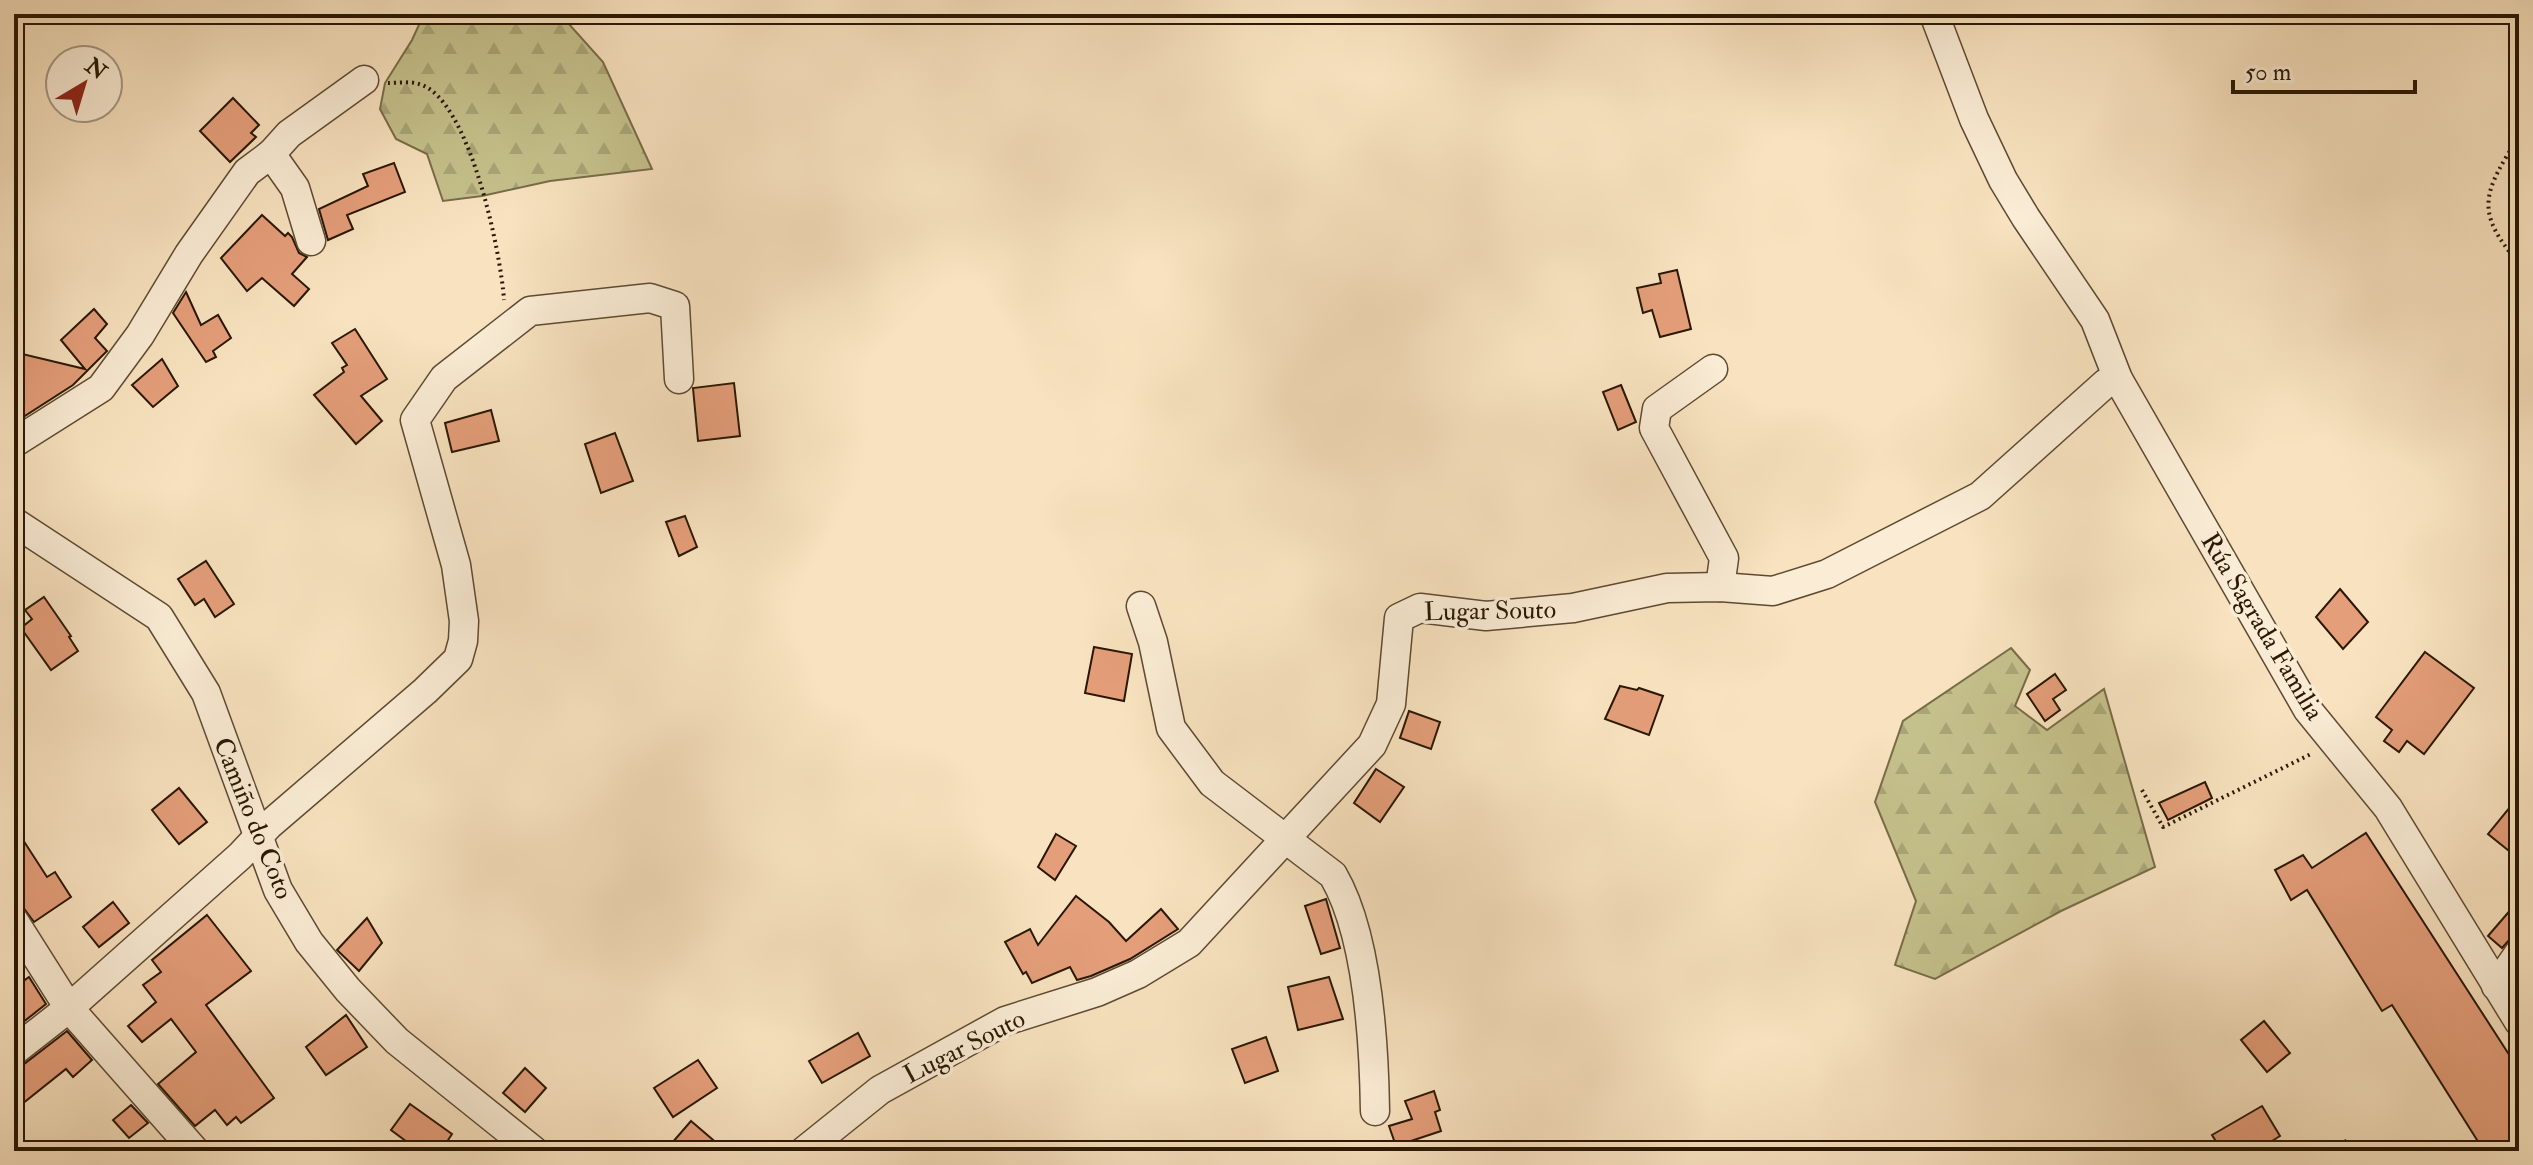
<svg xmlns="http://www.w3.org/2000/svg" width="2533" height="1165" font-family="'IM FELL Double Pica',serif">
<defs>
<pattern id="forest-firs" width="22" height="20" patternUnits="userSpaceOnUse" patternTransform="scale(2)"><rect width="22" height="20" fill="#c5c18c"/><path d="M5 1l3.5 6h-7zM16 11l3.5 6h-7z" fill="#a9a577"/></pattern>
</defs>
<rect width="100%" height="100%" fill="#f8e2bf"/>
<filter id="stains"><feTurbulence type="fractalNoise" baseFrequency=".0025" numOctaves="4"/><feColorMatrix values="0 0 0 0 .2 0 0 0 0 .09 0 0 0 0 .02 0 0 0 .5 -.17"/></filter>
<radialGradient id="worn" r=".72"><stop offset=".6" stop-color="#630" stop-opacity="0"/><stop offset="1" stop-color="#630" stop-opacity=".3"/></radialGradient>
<g fill="url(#forest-firs)" stroke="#786c48" stroke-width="2">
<path d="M 424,14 L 560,14 L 603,62 L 652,169 L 550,181 L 482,196 L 443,201 L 427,154 L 396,139 L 380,109 L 385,83 L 412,40 Z"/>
<path d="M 2011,648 L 2030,670 L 2015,706 L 2047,730 L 2104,689 L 2155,867 L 2061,911 L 1935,979 L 1895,965 L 1916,901 L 1875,802 L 1903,721 Z"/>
</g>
<g fill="#e49e7a" stroke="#2a1803" stroke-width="2">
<path d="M 233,98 L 259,125 L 251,133 L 256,137 L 230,162 L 200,131 Z"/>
<path d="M 394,163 L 405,192 L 347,215 L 353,229 L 328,240 L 319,209 L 368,186 L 363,174 Z"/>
<path d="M 262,215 L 285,236 L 288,233 L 292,237 L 299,253 L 307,257 L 292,274 L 309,289 L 294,306 L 262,278 L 247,291 L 221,258 Z"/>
<path d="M 1677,270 L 1691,329 L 1660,337 L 1652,310 L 1643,313 L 1637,288 L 1661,283 L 1659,274 Z"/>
<path d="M 186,292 L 201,325 L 218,315 L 231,338 L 213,351 L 216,357 L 206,362 L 173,313 Z"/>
<path d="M 94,309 L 107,324 L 95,338 L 107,351 L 73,385 L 20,419 L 14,407 L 24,401 L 14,384 L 14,352 L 85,369 L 61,340 Z"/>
<path d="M 355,329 L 387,379 L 361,396 L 382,421 L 356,444 L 314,395 L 344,372 L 342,368 L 347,365 L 332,343 Z"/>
<path d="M 162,359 L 178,386 L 153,407 L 132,385 Z"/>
<path d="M 734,383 L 740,436 L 698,441 L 693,388 Z"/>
<path d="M 1621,385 L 1636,422 L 1618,430 L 1603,392 Z"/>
<path d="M 491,410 L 499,441 L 452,452 L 445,423 Z"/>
<path d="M 615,433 L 633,481 L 601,493 L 585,444 Z"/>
<path d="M 685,516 L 697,547 L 679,556 L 666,522 Z"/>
<path d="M 206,561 L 234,604 L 215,617 L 204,599 L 195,605 L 178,579 Z"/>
<path d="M 2340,589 L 2368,622 L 2343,649 L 2316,617 Z"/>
<path d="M 44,597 L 71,636 L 69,637 L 78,651 L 51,670 L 21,628 L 32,619 L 25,610 Z"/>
<path d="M 1094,647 L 1132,654 L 1124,701 L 1085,693 Z"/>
<path d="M 2425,652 L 2474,688 L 2424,754 L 2407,741 L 2399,752 L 2384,741 L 2392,730 L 2376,717 Z"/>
<path d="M 2055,674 L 2066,690 L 2053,699 L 2060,710 L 2045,721 L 2027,694 Z"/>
<path d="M 1620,686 L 1637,690 L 1639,688 L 1663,696 L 1649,735 L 1605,719 Z"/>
<path d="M 1409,711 L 1440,722 L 1431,749 L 1400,738 Z"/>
<path d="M 1376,769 L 1404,787 L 1380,822 L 1354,803 Z"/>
<path d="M 2205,782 L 2212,798 L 2168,820 L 2159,803 Z"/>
<path d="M 179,788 L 207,822 L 179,844 L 152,810 Z"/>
<path d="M 2519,796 L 2519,859 L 2488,834 Z"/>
<path d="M 14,826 L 47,877 L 55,872 L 71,897 L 34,922 L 14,895 Z"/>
<path d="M 2366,833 L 2519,1070 L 2519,1151 L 2484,1151 L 2392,1005 L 2382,1011 L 2307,890 L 2291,900 L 2275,870 L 2303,855 L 2312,868 Z"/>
<path d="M 1056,834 L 1076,846 L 1055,880 L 1038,867 Z"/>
<path d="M 1076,896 L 1109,922 L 1126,941 L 1161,909 L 1178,929 L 1130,959 L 1091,976 L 1077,980 L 1070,967 L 1032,983 L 1026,972 L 1023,974 L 1005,942 L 1030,929 L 1038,945 Z"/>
<path d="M 1326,899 L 1340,948 L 1321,954 L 1305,906 Z"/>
<path d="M 2519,900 L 2519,936 L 2511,938 L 2502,948 L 2488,936 Z"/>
<path d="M 113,902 L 129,923 L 99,947 L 83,927 Z"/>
<path d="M 207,915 L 251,971 L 206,1005 L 274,1098 L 241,1123 L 236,1117 L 227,1125 L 215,1110 L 195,1126 L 158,1084 L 196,1052 L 171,1019 L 142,1042 L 128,1026 L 156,1002 L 143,985 L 161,972 L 152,960 Z"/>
<path d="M 367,918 L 382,943 L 359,971 L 337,950 Z"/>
<path d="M 29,977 L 46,1004 L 17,1027 L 14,1022 L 14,988 Z"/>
<path d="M 1329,977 L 1343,1019 L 1298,1030 L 1288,987 Z"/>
<path d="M 346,1015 L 367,1047 L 326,1075 L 306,1047 Z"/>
<path d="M 2264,1021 L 2290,1053 L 2267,1072 L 2241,1040 Z"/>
<path d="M 67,1031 L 92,1060 L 73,1077 L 66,1069 L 22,1104 L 14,1093 L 14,1068 L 24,1064 Z"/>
<path d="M 858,1033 L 870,1056 L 822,1083 L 809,1061 Z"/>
<path d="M 1266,1037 L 1278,1071 L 1245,1083 L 1232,1049 Z"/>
<path d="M 698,1060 L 717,1088 L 673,1117 L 654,1088 Z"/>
<path d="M 525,1068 L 546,1088 L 525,1112 L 503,1093 Z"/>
<path d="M 1434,1091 L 1440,1110 L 1435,1112 L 1441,1131 L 1396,1146 L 1389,1126 L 1412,1119 L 1405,1101 Z"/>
<path d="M 410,1104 L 452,1134 L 441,1151 L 400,1151 L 407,1142 L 391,1130 Z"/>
<path d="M 131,1105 L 148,1123 L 129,1138 L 113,1120 Z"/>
<path d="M 2262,1106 L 2280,1136 L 2256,1151 L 2222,1151 L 2212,1135 Z"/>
<path d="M 691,1121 L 726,1151 L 665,1151 Z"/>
</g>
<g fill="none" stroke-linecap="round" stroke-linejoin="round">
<g stroke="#5e4a32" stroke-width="31">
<g id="minor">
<path d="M 1934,14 L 1974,119 L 2003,180 L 2026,218 L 2095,320 L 2118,379 L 2308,710 L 2388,808 L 2519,1022"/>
<path d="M 271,154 L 295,188 L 311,241"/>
<path d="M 1713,369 L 1657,409 L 1654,428 L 1724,558 L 1720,587"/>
<path d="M 14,443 L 101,388 L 140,335 L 189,254 L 247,172 L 271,154 L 289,134 L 364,80"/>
<path d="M 14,522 L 159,617 L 206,693 L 278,890 L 309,942 L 348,990 L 397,1041 L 534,1151"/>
<path d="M 1141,606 L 1153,642 L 1171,728 L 1212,783 L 1333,875 C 1368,935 1374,1042 1375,1111"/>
<path d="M 14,921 L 69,1008 L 195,1151"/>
<path d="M 2496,986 L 2519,953"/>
<path d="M 14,1051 L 69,1008 L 240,856 L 269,825 L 425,691 L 458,659 L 463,641 L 464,621 L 456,565 L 415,420 L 444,378 L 530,311 L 650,298 L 675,306 L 679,379"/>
<path d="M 804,1151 L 880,1090 L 1005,1021 L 1097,992 L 1138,974 L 1189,943 L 1372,745 L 1391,704 L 1399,618 L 1420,608 L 1486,616 L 1573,608 L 1667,588 L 1720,587 L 1773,591 L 1827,574 L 1980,496 L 2106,383 L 2118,379"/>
</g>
</g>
<g stroke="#2a1803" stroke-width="4" stroke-dasharray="2 4" stroke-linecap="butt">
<path d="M 388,83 C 397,83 410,81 419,84 C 469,97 501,253 504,300"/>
<path d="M 2519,136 C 2485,191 2472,210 2519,263"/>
<path d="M 2142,790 L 2163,827 L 2311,754"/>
<path d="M 2344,1140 L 2351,1151"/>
</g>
<use href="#minor" stroke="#faecd5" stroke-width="28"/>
</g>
<g text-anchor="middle" stroke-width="7" stroke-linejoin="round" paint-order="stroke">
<g font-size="26" fill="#2a1803" stroke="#faecd5">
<text transform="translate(1490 610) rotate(-1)" y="9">Lugar Souto</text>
<text transform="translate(2263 626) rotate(59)" y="9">Rúa Sagrada Familia</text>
<text transform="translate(254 818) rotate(68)" y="9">Camiño do Coto</text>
<text transform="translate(964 1046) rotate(-27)" y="9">Lugar Souto</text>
</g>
</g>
<rect width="2533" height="1165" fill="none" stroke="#f8e2bf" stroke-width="48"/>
<rect x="16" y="16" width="2501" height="1133" fill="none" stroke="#2a1803" stroke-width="4"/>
<rect x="24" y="24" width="2485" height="1117" fill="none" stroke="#2a1803" stroke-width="2"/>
<g transform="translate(84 84) rotate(38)"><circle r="38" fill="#faecd5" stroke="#a79781" stroke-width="2"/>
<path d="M0-6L14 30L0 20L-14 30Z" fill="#8f2418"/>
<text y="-12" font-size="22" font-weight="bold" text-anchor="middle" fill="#2a1803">N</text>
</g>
<path d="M2233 80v12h182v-12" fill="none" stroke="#2a1803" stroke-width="4"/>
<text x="2245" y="80" font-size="24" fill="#2a1803" stroke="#faecd5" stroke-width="6" paint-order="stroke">50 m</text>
<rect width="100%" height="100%" filter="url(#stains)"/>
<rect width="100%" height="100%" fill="url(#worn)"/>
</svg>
